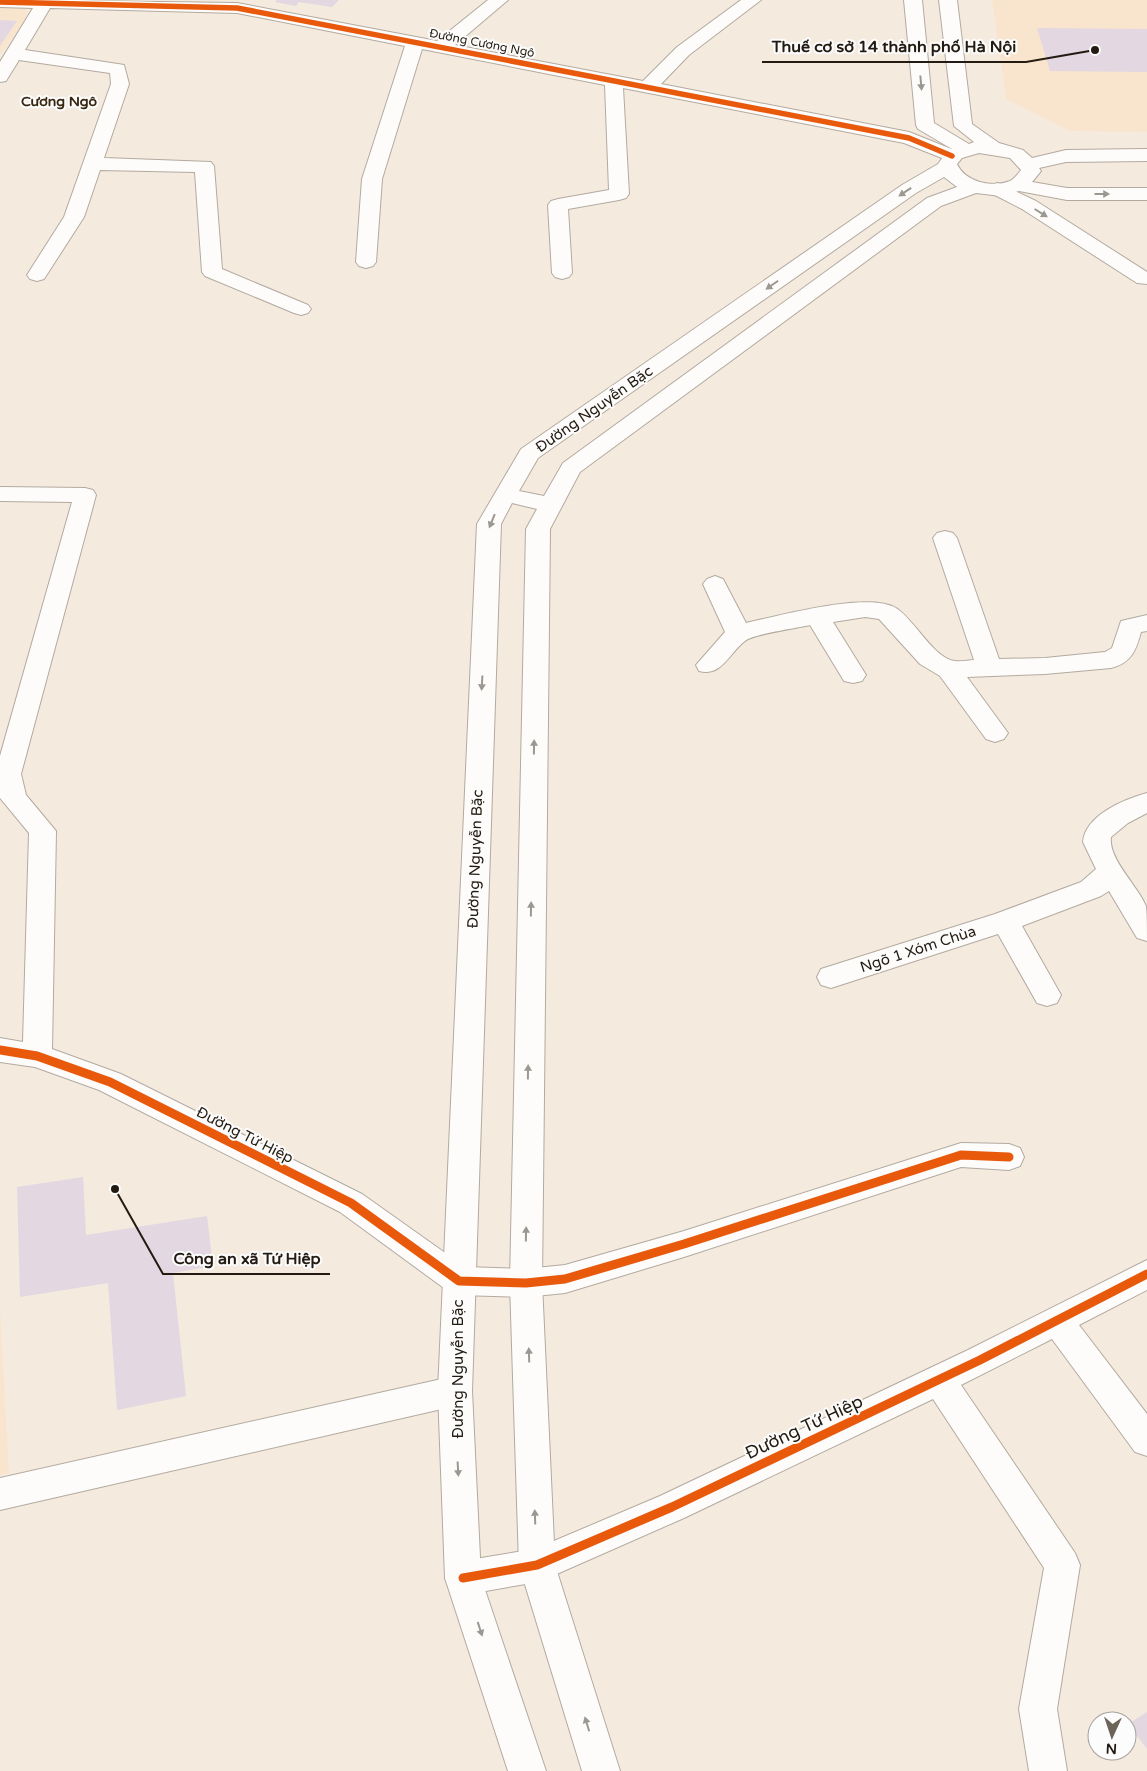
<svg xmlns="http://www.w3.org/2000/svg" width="1147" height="1771" font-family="'Varela Round',sans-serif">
<rect width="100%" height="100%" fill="#f5eade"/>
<g fill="#f9e5cd">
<path d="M 992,0 L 1147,0 L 1147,132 L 1071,131 L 1006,99 Z"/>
<path d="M 0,5 L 24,7 L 27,12 L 25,20 L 0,55 Z"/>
<path d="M 0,1306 L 9,1473 L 0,1475 Z"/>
</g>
<g fill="#e3d7e1">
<path d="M 277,0 L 339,0 L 332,7 L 299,2 L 296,6 L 275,2 Z"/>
<path d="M 0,20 L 17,21 L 0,46 Z"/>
<path d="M 1037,28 L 1147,29 L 1147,72 L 1050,71 Z"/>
<path d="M 83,1177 L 86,1235 L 207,1216 L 213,1266 L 173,1273 L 186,1396 L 117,1410 L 108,1283 L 20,1297 L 17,1187 Z"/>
<path d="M 1147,1712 L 1147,1749 L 1128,1724 Z"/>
</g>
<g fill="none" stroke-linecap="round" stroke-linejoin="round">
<g stroke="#b2aaa0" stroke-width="2">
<g id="minor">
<path d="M 0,0 L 237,3 L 437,41 L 488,0 L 508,0 L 455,45 L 643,81 L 677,47 L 741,0 L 761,0 L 689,55 L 661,84 L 909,132 L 959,152 L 961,156 L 959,160 L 952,162 L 904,143 L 623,88 L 629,194 L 626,198 L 619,200 L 568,209 L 572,273 L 569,277 L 562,279 L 555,277 L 552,273 L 548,205 L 551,201 L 558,199 L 609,190 L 605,85 L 422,49 L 382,179 L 376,262 L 373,266 L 366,268 L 359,266 L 356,262 L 362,179 L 405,46 L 237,13 L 50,8 L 25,50 L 118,64 L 124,65 L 129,84 L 104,158 L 211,162 L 214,166 L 222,269 L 308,305 L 311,309 L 308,313 L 301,315 L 294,313 L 205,276 L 202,272 L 195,172 L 100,170 L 84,217 L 44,279 L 37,281 L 30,279 L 27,275 L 64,217 L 111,84 L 110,73 L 19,60 L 6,81 L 0,82 L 0,62 L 33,8 L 0,7 Z"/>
<path d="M 998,183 L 1036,201 L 1147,272 L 1147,284 L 1137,283 L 1022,209 L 991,193 L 988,189 L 991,185 Z"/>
<path d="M 0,487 L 85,488 L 93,490 L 96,495 L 21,774 L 26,795 L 56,831 L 52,1049 L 121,1074 L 362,1194 L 465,1267 L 526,1269 L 565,1265 L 684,1231 L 961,1143 L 1009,1144 L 1020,1148 L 1024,1157 L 1020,1166 L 1009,1170 L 961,1167 L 684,1257 L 565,1293 L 526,1297 L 459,1295 L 448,1291 L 340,1212 L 99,1090 L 35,1067 L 0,1062 L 0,1038 L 23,1042 L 29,833 L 0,798 L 0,756 L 72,502 L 0,501 Z"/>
<path d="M 945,531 L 953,533 L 957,538 L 999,659 L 1045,658 L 1105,652 L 1112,648 L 1121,621 L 1147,615 L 1147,631 L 1141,632 C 1136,651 1131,663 1111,668 L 1045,674 L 967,677 L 1008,733 L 1004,739 L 995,742 L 986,739 L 940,676 L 920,664 L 879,619 L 865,617 L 833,622 L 866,675 L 862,681 L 853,683 L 844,681 L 810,625 C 798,628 753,634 745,641 C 729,653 722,677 699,671 L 696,665 L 725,632 L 703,584 L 707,579 L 715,576 L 723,579 L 746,623 C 778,616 868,591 896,608 C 914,619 934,659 955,661 C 961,662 968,660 974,660 L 933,538 L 937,533 Z"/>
<path d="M 1147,793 L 1147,813 L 1128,823 L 1111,837 C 1108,859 1138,886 1146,906 C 1147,915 1147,931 1147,941 L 1137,938 L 1109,891 L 1101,896 L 1022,926 L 1061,995 L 1057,1003 L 1047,1006 L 1037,1003 L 998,934 L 831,988 L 821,985 L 817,977 L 821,969 L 995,914 L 1081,882 L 1096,869 L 1083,842 C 1085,815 1125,799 1147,793 Z"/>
<path d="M 1147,1260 L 1147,1290 L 1079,1325 L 1147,1414 L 1147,1456 L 1135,1452 L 1052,1339 L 961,1385 L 1075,1553 L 1080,1565 L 1057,1709 L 1067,1771 L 1029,1771 L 1019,1709 L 1044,1568 L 933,1399 L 684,1518 L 550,1577 L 537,1582 L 463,1595 L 450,1590 L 445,1578 L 450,1566 L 463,1561 L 535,1549 L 660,1496 L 968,1350 Z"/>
<path d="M 455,1376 L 467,1380 L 472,1391 L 467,1402 L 455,1406 L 0,1510 L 0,1478 Z"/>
</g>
</g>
<g stroke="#b2aaa0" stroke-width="2">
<path id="major" d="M 904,0 L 922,0 L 934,123 L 969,144 L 974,142 L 954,126 L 939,0 L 957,0 L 972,124 L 999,143 L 1023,150 L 1032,158 L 1066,150 L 1147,149 L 1147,161 L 1066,162 L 1039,168 L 1041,171 L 1032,182 L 1067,188 L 1147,188 L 1147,200 L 1067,200 L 1019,191 L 1001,196 L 976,193 L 941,206 L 580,472 L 550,529 L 542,1283 L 555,1565 L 620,1771 L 582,1771 L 519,1565 L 510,1283 L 526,529 L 537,509 L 512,503 L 501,524 L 472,1391 L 481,1578 L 546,1771 L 508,1771 L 445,1578 L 438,1391 L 477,524 L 521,449 L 902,185 L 938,164 L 948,150 L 952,149 L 918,129 L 916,125 ZM 979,153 L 1010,158 L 1021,170 C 1018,174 1014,179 1010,181 C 992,188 965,182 957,164 L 962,158 ZM 944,177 L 957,187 L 927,198 L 563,463 L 544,496 L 519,491 L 538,458 L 916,193 Z"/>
</g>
<use href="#minor" fill="#fefcfa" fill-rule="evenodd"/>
<use href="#major" fill="#fefcfa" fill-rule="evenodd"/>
<g stroke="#fcfcfc" stroke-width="8">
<path id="cycleway-far1" d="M 0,2 L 237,8 L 909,138 L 952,156"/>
</g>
<g stroke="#fcfcfc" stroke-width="12">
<g id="cycleway">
<path d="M 0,1050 L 37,1056 L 110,1082 L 351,1203 L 459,1281 L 526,1283 L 565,1279 L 684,1244 L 961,1155 L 1009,1157"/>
<path d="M 463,1578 L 537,1565 L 672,1507 L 980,1360 L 1147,1274"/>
</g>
</g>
<use href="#cycleway-far1" stroke="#e8590c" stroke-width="5.5"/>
<use href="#cycleway" stroke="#e8590c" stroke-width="9"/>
</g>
<defs><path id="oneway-solid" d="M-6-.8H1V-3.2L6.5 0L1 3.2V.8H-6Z" transform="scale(1.25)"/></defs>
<g fill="#9b9791">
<use href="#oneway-solid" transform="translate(921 83) rotate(85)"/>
<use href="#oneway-solid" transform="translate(905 192) rotate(146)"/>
<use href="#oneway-solid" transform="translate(1102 194)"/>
<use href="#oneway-solid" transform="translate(1041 213) rotate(32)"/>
<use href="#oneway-solid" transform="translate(772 285) rotate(145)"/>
<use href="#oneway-solid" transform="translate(492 521) rotate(112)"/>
<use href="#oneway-solid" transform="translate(482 683) rotate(93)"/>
<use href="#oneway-solid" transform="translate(534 747) rotate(-89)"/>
<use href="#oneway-solid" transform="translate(531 909) rotate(-89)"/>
<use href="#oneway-solid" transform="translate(528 1072) rotate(-89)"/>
<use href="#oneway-solid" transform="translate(526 1234) rotate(-89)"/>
<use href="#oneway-solid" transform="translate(529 1355) rotate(-92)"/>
<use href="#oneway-solid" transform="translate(458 1469) rotate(87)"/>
<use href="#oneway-solid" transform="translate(535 1517) rotate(-92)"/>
<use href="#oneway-solid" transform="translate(480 1629) rotate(72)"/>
<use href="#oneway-solid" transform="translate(587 1724) rotate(-107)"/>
</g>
<g text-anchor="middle" stroke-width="4" stroke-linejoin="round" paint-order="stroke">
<g font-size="12" fill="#231b11" stroke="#fcfcfc">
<text transform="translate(482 43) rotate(11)" y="4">Đường Cương Ngô</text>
</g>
<g font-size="14" font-weight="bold" fill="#392810" stroke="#fcfcfc">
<text x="59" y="106">Cương Ngô</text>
</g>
<g font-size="15" fill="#231b11" stroke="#fcfcfc">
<text transform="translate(594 409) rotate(-35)" y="5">Đường Nguyễn Bặc</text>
<text transform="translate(475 859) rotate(-88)" y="5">Đường Nguyễn Bặc</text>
<text transform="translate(918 949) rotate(-18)" y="5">Ngõ 1 Xóm Chùa</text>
<text transform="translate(245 1135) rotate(27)" y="5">Đường Tứ Hiệp</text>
<text transform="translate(458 1369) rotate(-90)" y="5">Đường Nguyễn Bặc</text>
</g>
<g font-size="18" fill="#231b11" stroke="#fcfcfc">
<text transform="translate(804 1427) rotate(-25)" y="6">Đường Tứ Hiệp</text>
</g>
</g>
<path fill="none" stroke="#231b11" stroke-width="2" d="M1095 50L1026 62H762M115 1189L163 1274H330"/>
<g fill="#231b11" stroke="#fcfcfc" stroke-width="2">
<circle cx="1095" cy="50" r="5"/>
<circle cx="115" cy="1189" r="5"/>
</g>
<g font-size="16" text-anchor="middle" font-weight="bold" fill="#231b11" stroke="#fcfcfc" stroke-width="4" stroke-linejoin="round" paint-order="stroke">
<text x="894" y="52">Thuế cơ sở 14 thành phố Hà Nội</text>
<text x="247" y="1264">Công an xã Tứ Hiệp</text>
</g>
<g transform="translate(1112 1736) rotate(183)"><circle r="24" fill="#fcfcfc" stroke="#a5a29e"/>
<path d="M0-4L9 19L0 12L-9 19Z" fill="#6c6359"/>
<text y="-8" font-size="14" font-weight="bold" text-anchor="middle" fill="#231b11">N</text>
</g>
</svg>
